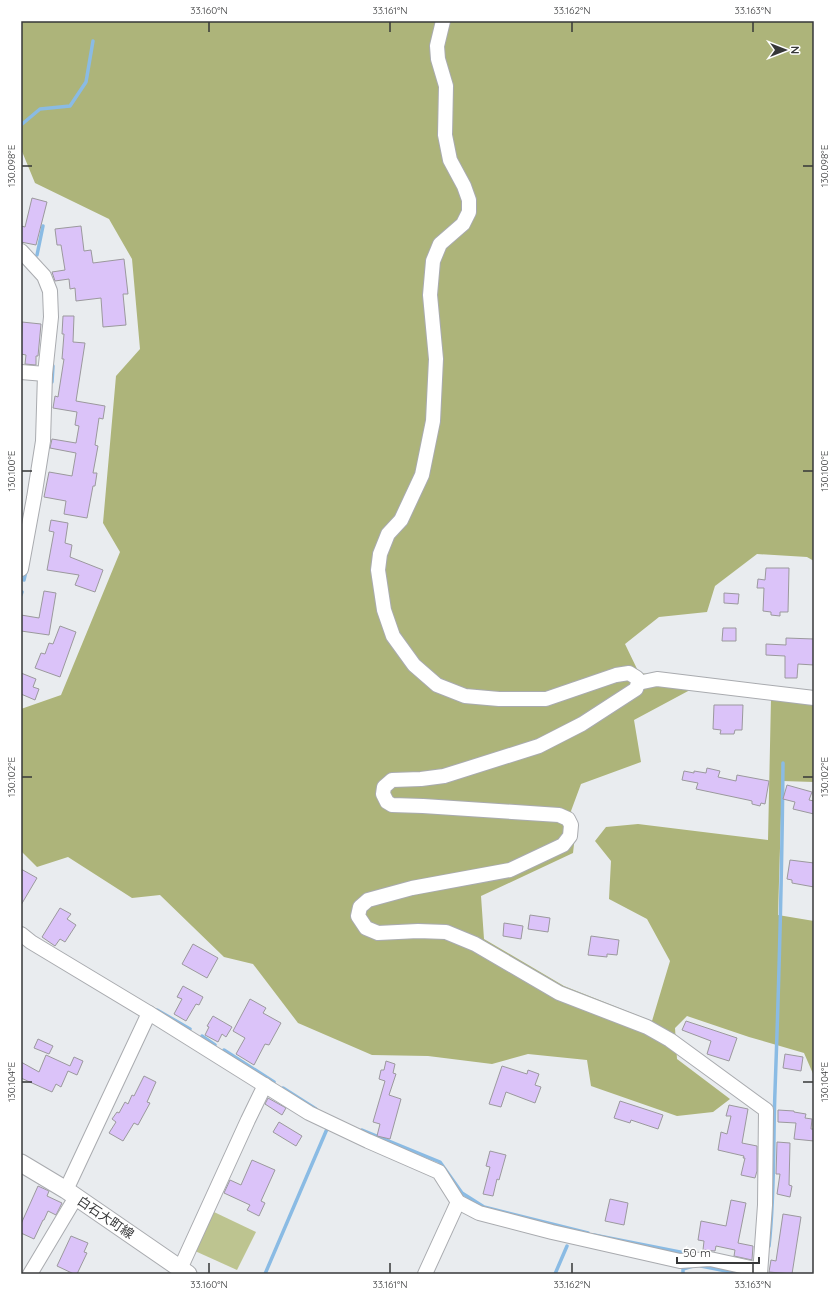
<svg xmlns="http://www.w3.org/2000/svg" width="835" height="1295" font-family="Quicksand,'Noto Sans JP',sans-serif">
<rect width="100%" height="100%" fill="#e9ecef"/>
<path fill="#bdc490" d="M 214,1212 L 256,1232 L 237,1270 L 195,1251 Z"/>
<path fill="#adb47a" fill-rule="evenodd" d="M 21,21 L 814,21 L 814,561 L 807,557 L 757,554 L 715,586 L 707,612 L 659,617 L 625,644 L 639,673 L 814,693 L 814,782 L 782,781 L 778,915 L 814,921 L 814,1076 L 804,1053 L 749,1037 L 687,1016 L 675,1028 L 677,1059 L 730,1099 L 713,1112 L 677,1116 L 591,1086 L 587,1060 L 528,1054 L 492,1064 L 428,1056 L 372,1055 L 298,1023 L 253,964 L 224,957 L 160,895 L 132,898 L 68,857 L 37,867 L 21,851 L 21,709 L 61,695 L 120,552 L 103,523 L 116,376 L 140,349 L 132,259 L 109,219 L 35,183 L 21,149 ZM 690,690 L 771,699 L 768,840 L 638,824 L 606,827 L 595,841 L 611,861 L 609,899 L 647,919 L 670,961 L 652,1021 L 564,986 L 484,939 L 481,896 L 573,853 L 576,827 L 571,811 L 581,784 L 641,762 L 634,720 Z"/>
<g fill="none" stroke-linecap="round" stroke-linejoin="round">
<g stroke="#8abbe4" stroke-width="3.5">
<path d="M 21,125 L 40,109 L 70,106 L 86,82 L 93,41"/>
<path d="M 37,255 L 43,226"/>
<path d="M 52,382 L 53,366"/>
<path d="M 24,580 L 26,571"/>
<path d="M 21,595 L 22,592"/>
<path d="M 157,1010 L 190,1029"/>
<path d="M 202,1036 L 215,1045"/>
<path d="M 224,1050 L 274,1082"/>
<path d="M 283,1088 L 316,1109"/>
<path d="M 362,1130 L 440,1162 L 462,1193 L 484,1207 L 588,1233"/>
<path d="M 594,1235 L 690,1254"/>
<path d="M 769,1246 C 775,1194 773,1143 775,1091 C 779,982 782,872 783,763"/>
<path d="M 701,1266 L 741,1274"/>
<path d="M 265,1274 L 327,1129"/>
<path d="M 555,1274 L 567,1246"/>
<path d="M 683,1274 L 683,1269 L 693,1266"/>
</g>
</g>
<g fill="#dbc3f9" stroke="#9b999d">
<path d="M 32,198 L 47,202 L 36,245 L 21,242 L 21,226 L 25,227 Z"/>
<path d="M 81,226 L 84,251 L 91,250 L 93,263 L 124,259 L 128,294 L 123,294 L 126,325 L 103,327 L 101,298 L 76,301 L 75,288 L 70,289 L 69,279 L 55,281 L 52,272 L 65,270 L 61,245 L 57,245 L 55,229 Z"/>
<path d="M 63,316 L 74,316 L 73,342 L 85,343 L 76,401 L 105,406 L 103,419 L 99,418 L 95,445 L 98,446 L 93,473 L 97,473 L 95,486 L 93,486 L 87,518 L 64,514 L 66,501 L 44,497 L 49,472 L 72,476 L 76,453 L 50,448 L 52,439 L 76,443 L 79,426 L 75,425 L 77,412 L 53,408 L 55,396 L 58,397 L 64,359 L 62,359 L 64,334 L 62,334 Z"/>
<path d="M 22,322 L 41,324 L 38,356 L 36,356 L 36,365 L 25,364 L 26,355 L 21,354 Z"/>
<path d="M 51,520 L 68,523 L 65,543 L 72,545 L 70,557 L 103,570 L 95,592 L 75,585 L 79,575 L 47,570 L 54,532 L 49,531 Z"/>
<path d="M 766,568 L 789,568 L 788,612 L 780,612 L 780,616 L 771,615 L 771,612 L 763,611 L 764,588 L 757,588 L 758,579 L 765,580 Z"/>
<path d="M 44,591 L 56,593 L 49,635 L 21,631 L 21,615 L 39,618 Z"/>
<path d="M 724,593 L 739,594 L 738,604 L 724,603 Z"/>
<path d="M 60,626 L 76,632 L 60,677 L 35,668 L 41,653 L 45,654 L 49,643 L 53,644 Z"/>
<path d="M 723,628 L 736,628 L 736,641 L 722,641 Z"/>
<path d="M 786,638 L 814,639 L 814,665 L 798,664 L 797,678 L 785,678 L 785,656 L 766,655 L 766,644 L 786,645 Z"/>
<path d="M 21,673 L 36,679 L 33,687 L 39,689 L 35,700 L 21,694 Z"/>
<path d="M 714,705 L 743,705 L 742,730 L 735,730 L 734,734 L 720,734 L 721,730 L 713,729 Z"/>
<path d="M 707,768 L 720,771 L 718,777 L 736,781 L 737,775 L 769,781 L 765,804 L 761,803 L 760,806 L 752,804 L 752,801 L 748,800 L 696,789 L 698,783 L 682,780 L 684,771 L 694,773 L 694,771 L 706,773 Z"/>
<path d="M 787,785 L 812,792 L 809,800 L 814,801 L 814,814 L 793,809 L 795,802 L 783,799 Z"/>
<path d="M 790,860 L 814,863 L 814,887 L 792,883 L 792,880 L 787,879 Z"/>
<path d="M 21,869 L 37,878 L 21,905 Z"/>
<path d="M 60,908 L 71,914 L 67,919 L 76,925 L 65,942 L 60,939 L 55,946 L 42,937 Z"/>
<path d="M 530,915 L 550,918 L 548,932 L 528,929 Z"/>
<path d="M 504,923 L 523,926 L 521,939 L 503,936 Z"/>
<path d="M 591,936 L 619,940 L 617,955 L 607,954 L 607,957 L 588,955 Z"/>
<path d="M 193,944 L 218,958 L 207,978 L 182,964 Z"/>
<path d="M 183,986 L 203,997 L 199,1005 L 196,1004 L 186,1021 L 174,1014 L 182,999 L 177,997 Z"/>
<path d="M 250,999 L 266,1008 L 263,1013 L 281,1023 L 269,1045 L 265,1044 L 254,1065 L 236,1054 L 245,1038 L 233,1031 Z"/>
<path d="M 213,1016 L 232,1027 L 226,1037 L 222,1034 L 218,1042 L 205,1035 L 209,1027 L 207,1026 Z"/>
<path d="M 686,1021 L 737,1038 L 729,1061 L 707,1054 L 711,1041 L 682,1030 Z"/>
<path d="M 38,1039 L 53,1046 L 49,1054 L 34,1048 Z"/>
<path d="M 785,1054 L 803,1057 L 801,1071 L 783,1068 Z"/>
<path d="M 46,1055 L 70,1066 L 74,1057 L 83,1061 L 77,1075 L 68,1071 L 61,1087 L 56,1084 L 52,1092 L 21,1078 L 21,1062 L 39,1072 Z"/>
<path d="M 386,1061 L 395,1064 L 393,1073 L 396,1074 L 389,1095 L 401,1099 L 390,1139 L 377,1136 L 380,1124 L 373,1122 L 385,1081 L 379,1079 L 381,1070 L 384,1070 Z"/>
<path d="M 502,1066 L 527,1074 L 528,1070 L 539,1074 L 535,1085 L 541,1087 L 535,1103 L 506,1092 L 501,1107 L 489,1104 Z"/>
<path d="M 144,1076 L 156,1082 L 147,1102 L 150,1103 L 138,1125 L 134,1123 L 123,1141 L 109,1133 L 116,1122 L 112,1119 L 117,1112 L 119,1113 L 125,1102 L 128,1104 L 132,1095 L 134,1096 Z"/>
<path d="M 268,1098 L 286,1108 L 282,1115 L 265,1104 Z"/>
<path d="M 620,1101 L 663,1115 L 658,1129 L 631,1120 L 630,1123 L 614,1118 Z"/>
<path d="M 729,1105 L 748,1109 L 742,1143 L 757,1146 L 757,1171 L 755,1178 L 741,1175 L 745,1158 L 743,1158 L 744,1156 L 718,1150 L 721,1132 L 727,1134 L 731,1116 L 726,1116 Z"/>
<path d="M 778,1110 L 794,1111 L 794,1112 L 806,1114 L 805,1118 L 812,1119 L 811,1129 L 814,1129 L 814,1141 L 794,1139 L 796,1123 L 778,1122 Z"/>
<path d="M 279,1122 L 302,1136 L 296,1146 L 273,1132 Z"/>
<path d="M 777,1142 L 790,1143 L 789,1185 L 792,1186 L 790,1197 L 777,1194 L 780,1174 L 776,1174 Z"/>
<path d="M 490,1151 L 506,1155 L 499,1180 L 497,1179 L 493,1196 L 483,1194 L 490,1167 L 486,1166 Z"/>
<path d="M 252,1160 L 275,1170 L 261,1201 L 265,1203 L 259,1216 L 247,1210 L 250,1205 L 224,1193 L 230,1180 L 241,1185 Z"/>
<path d="M 38,1186 L 49,1191 L 47,1196 L 62,1203 L 56,1215 L 48,1211 L 44,1220 L 43,1220 L 34,1239 L 21,1233 L 21,1224 Z"/>
<path d="M 610,1199 L 628,1203 L 624,1225 L 605,1221 Z"/>
<path d="M 731,1200 L 746,1203 L 738,1243 L 753,1246 L 752,1260 L 734,1256 L 735,1250 L 716,1246 L 715,1251 L 703,1250 L 704,1241 L 698,1240 L 701,1221 L 726,1226 Z"/>
<path d="M 783,1214 L 801,1217 L 792,1274 L 769,1272 L 771,1260 L 776,1261 Z"/>
<path d="M 71,1236 L 88,1243 L 84,1252 L 87,1253 L 77,1274 L 74,1274 L 57,1266 Z"/>
</g>
<g fill="none" stroke-linecap="round" stroke-linejoin="round">
<g stroke="#a9abaf" stroke-width="16">
<g id="minor">
<path d="M 443,21 L 437,46 L 438,59 L 446,86 L 445,135 L 450,160 L 464,186 L 469,200 L 469,212 L 463,224 L 440,244 L 433,261 L 430,295 L 436,359 L 433,421 L 422,475 L 401,520 L 388,534 L 380,554 L 378,570 L 384,610 L 393,636 L 414,665 L 437,685 L 465,696 L 499,699 L 546,699 L 616,675 L 629,673 L 637,678 L 638,683 L 636,689 L 582,724 L 539,746 L 444,776 L 421,779 L 392,780 L 384,787 L 383,794 L 387,802 L 392,805 L 423,806 L 559,815 L 568,819 L 571,825 L 570,836 L 563,845 L 510,870 L 412,888 L 368,900 L 360,907 L 358,916 L 366,928 L 378,933 L 418,931 L 446,932 L 475,944 L 559,993 L 647,1027 L 670,1040 L 766,1110 L 765,1205 L 760,1274"/>
<path d="M 21,251 L 44,276 L 50,291 L 51,317 L 45,374 L 43,441 L 34,498 L 21,569"/>
<path d="M 21,372 L 45,374"/>
<path d="M 638,683 L 657,679 L 814,698"/>
<path d="M 21,934 L 31,942 L 149,1013 L 309,1113 L 368,1141 L 439,1172 L 458,1202 L 479,1213 L 552,1232 L 680,1261 L 710,1259 L 760,1270"/>
<path d="M 66,1190 L 149,1013"/>
<path d="M 180,1269 L 248,1120 L 265,1085"/>
<path d="M 30,1274 L 76,1197"/>
<path d="M 425,1274 L 458,1202"/>
</g>
</g>
<g stroke="#a9abaf" stroke-width="19">
<path id="major" d="M 21,1163 L 66,1190 L 188,1274"/>
</g>
<use href="#minor" stroke="#fff" stroke-width="14"/>
<use href="#major" stroke="#fff" stroke-width="17"/>
</g>
<path fill="none" stroke="#363738" stroke-width="1.5" d="M 209,22 L 209,32M 390,22 L 390,32M 572,22 L 572,32M 753,22 L 753,32M 22,166 L 32,166M 803,166 L 813,166M 22,471 L 32,471M 803,471 L 813,471M 22,777 L 32,777M 803,777 L 813,777M 22,1082 L 32,1082M 803,1082 L 813,1082M 209,1263 L 209,1273M 390,1263 L 390,1273M 572,1263 L 572,1273M 753,1263 L 753,1273"/>
<g text-anchor="middle" stroke-width="3" stroke-linejoin="round" paint-order="stroke">
<g font-size="13" fill="#363738" stroke="#fff">
<text transform="translate(106 1217) rotate(34)" y="5">白石大町線</text>
</g>
</g>
<rect width="835" height="1295" fill="none" stroke="#ffffff" stroke-width="44"/>
<g transform="translate(785 50) rotate(90)" stroke="#ffffff" stroke-width="3" paint-order="stroke">
<path d="M0-3L7 15L0 10L-7 15Z" fill="#363738"/>
<text y="-6" font-size="11" font-weight="bold" text-anchor="middle" fill="#363738">N</text>
</g>
<path d="M677 1257v6h82v-6" fill="none" stroke="#363738" stroke-width="2"/>
<text x="683" y="1257" font-size="12" fill="#363738" stroke="#ffffff" stroke-width="3" paint-order="stroke">50 m</text>
<rect x="22" y="22" width="791" height="1251" fill="none" stroke="#363738" stroke-width="1.5"/>
<g font-size="10" text-anchor="middle" fill="#363738">
<text x="209" y="14">33.160°N</text>
<text x="390" y="14">33.161°N</text>
<text x="572" y="14">33.162°N</text>
<text x="753" y="14">33.163°N</text>
<text transform="translate(824 166) rotate(-90)" y="4">130.098°E</text>
<text transform="translate(11 166) rotate(-90)" y="4">130.098°E</text>
<text transform="translate(11 471) rotate(-90)" y="4">130.100°E</text>
<text transform="translate(824 471) rotate(-90)" y="4">130.100°E</text>
<text transform="translate(824 777) rotate(-90)" y="4">130.102°E</text>
<text transform="translate(11 777) rotate(-90)" y="4">130.102°E</text>
<text transform="translate(11 1082) rotate(-90)" y="4">130.104°E</text>
<text transform="translate(824 1082) rotate(-90)" y="4">130.104°E</text>
<text x="209" y="1288">33.160°N</text>
<text x="390" y="1288">33.161°N</text>
<text x="572" y="1288">33.162°N</text>
<text x="753" y="1288">33.163°N</text>
</g>
</svg>
